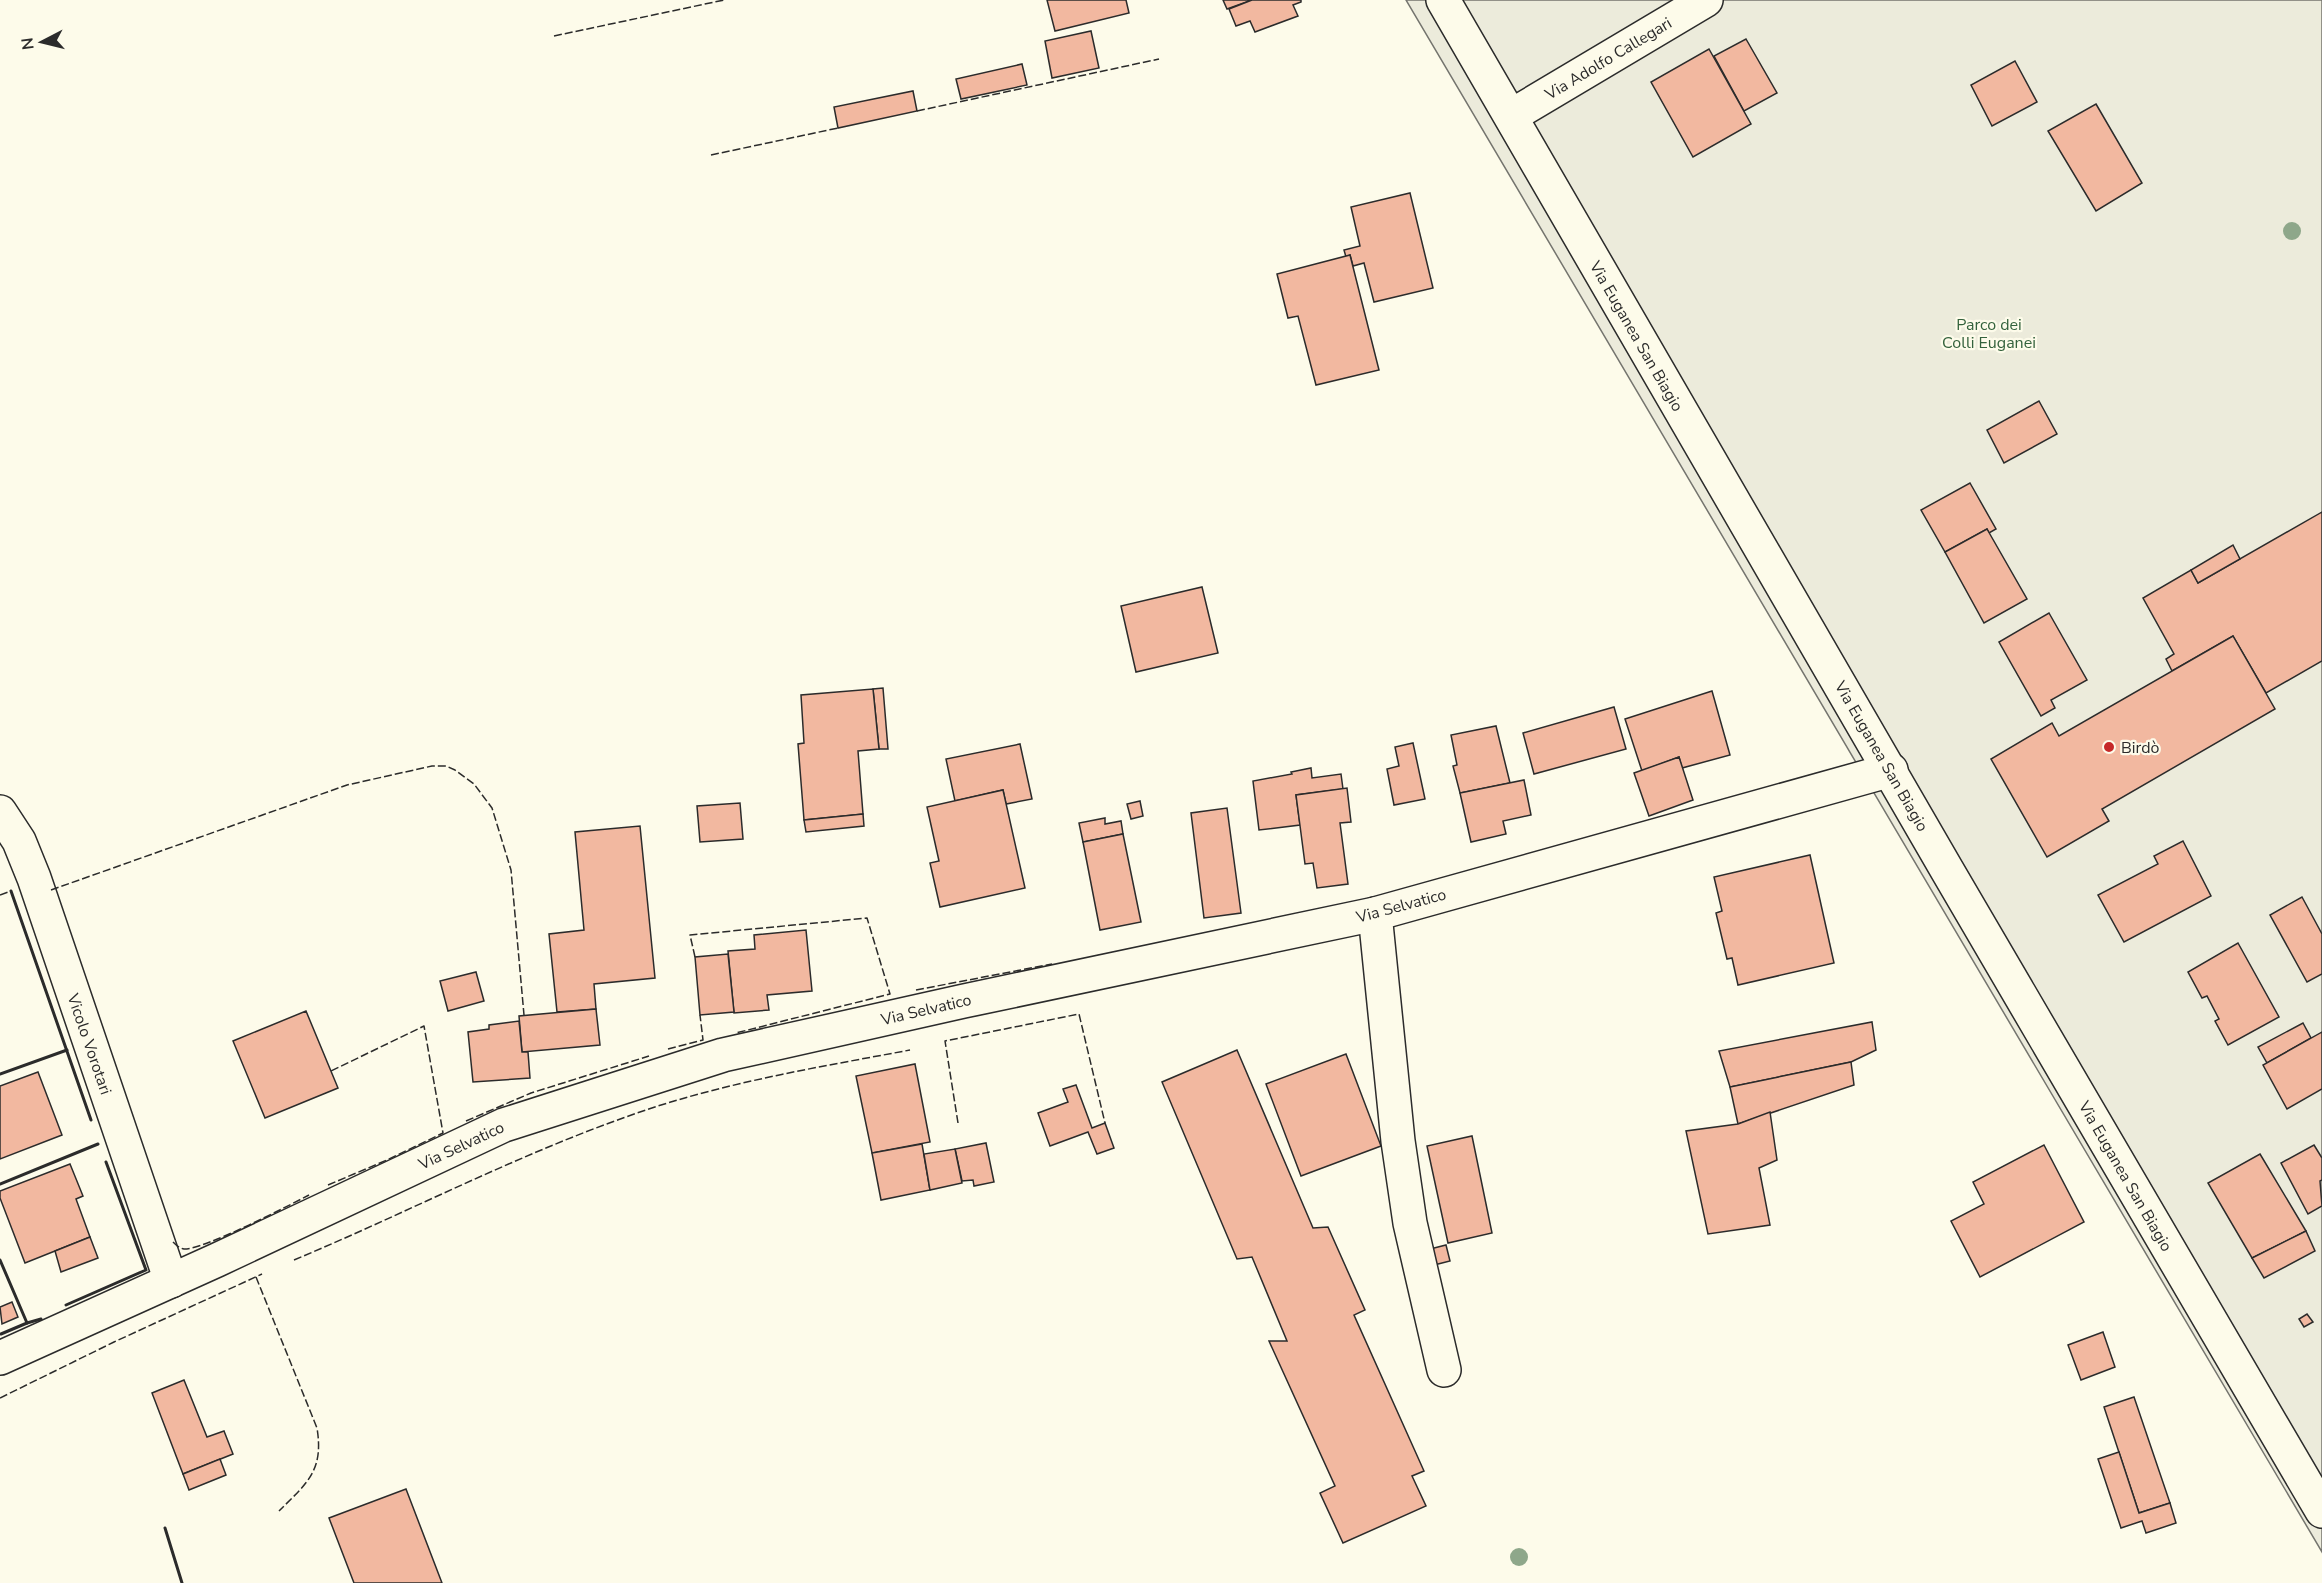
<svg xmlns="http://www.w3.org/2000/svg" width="2322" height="1583" font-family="'Nunito Sans',sans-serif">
<rect width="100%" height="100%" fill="#fdfbea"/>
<path fill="#ecebdb" stroke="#74746e" stroke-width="1.5" d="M 1406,0 L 2322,0 L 2322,1552 Z"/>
<g fill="#f2b8a0" stroke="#2b2b2b" stroke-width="1.5">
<path d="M 1047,0 L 1126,0 L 1129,13 L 1055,31 Z"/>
<path d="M 1223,0 L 1252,0 L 1227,9 Z"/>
<path d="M 1252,0 L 1301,0 L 1301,2 L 1293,5 L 1298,16 L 1255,32 L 1250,21 L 1236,26 L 1229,9 Z"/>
<path d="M 1091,31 L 1099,68 L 1052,78 L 1045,41 Z"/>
<path d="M 1746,39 L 1777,93 L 1744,111 L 1714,56 Z"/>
<path d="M 1709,49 L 1751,124 L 1693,157 L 1651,82 Z"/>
<path d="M 2015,61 L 2037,102 L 1992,126 L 1971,85 Z"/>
<path d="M 1022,64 L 1027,85 L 961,99 L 956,79 Z"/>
<path d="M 913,91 L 917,111 L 838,128 L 834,107 Z"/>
<path d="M 2096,104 L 2142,183 L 2096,211 L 2048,131 Z"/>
<path d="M 1410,193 L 1433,288 L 1374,302 L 1364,263 L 1353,266 L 1350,255 L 1346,257 L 1344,250 L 1360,246 L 1351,207 Z"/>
<path d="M 1350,255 L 1379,370 L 1316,385 L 1298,316 L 1288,318 L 1277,274 Z"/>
<path d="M 2039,401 L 2057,434 L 2004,463 L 1987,430 Z"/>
<path d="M 1970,483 L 1996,529 L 1989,533 L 1987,529 L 1945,552 L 1921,510 Z"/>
<path d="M 2322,512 L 2322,661 L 2266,693 L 2233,636 L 2172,671 L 2166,659 L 2174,654 L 2143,598 L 2191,570 L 2198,583 Z"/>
<path d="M 1987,529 L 2027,599 L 1984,623 L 1945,552 Z"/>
<path d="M 2233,545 L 2240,559 L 2198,583 L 2191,570 Z"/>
<path d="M 1202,587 L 1218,653 L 1136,672 L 1121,606 Z"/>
<path d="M 2049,613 L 2087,680 L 2051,700 L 2055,708 L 2041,716 L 1999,642 Z"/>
<path d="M 2233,636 L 2275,709 L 2102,809 L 2109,821 L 2047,857 L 1991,759 L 2052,723 L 2059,736 Z"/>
<path d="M 883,688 L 888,749 L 879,749 L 873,689 Z"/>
<path d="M 873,689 L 879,749 L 858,751 L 863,814 L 804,820 L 798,744 L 804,743 L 801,695 Z"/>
<path d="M 1712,691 L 1730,755 L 1682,768 L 1679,757 L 1642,771 L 1625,719 Z"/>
<path d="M 1614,707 L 1626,749 L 1534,774 L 1523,733 Z"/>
<path d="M 1496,726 L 1510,783 L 1460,793 L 1453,766 L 1457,765 L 1451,735 Z"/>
<path d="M 1413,743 L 1425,799 L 1394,805 L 1387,769 L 1399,766 L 1395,747 Z"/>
<path d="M 1020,744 L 1032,799 L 1006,804 L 1003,790 L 955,801 L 946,759 Z"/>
<path d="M 1679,757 L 1693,800 L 1649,816 L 1634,773 Z"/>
<path d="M 1311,768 L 1312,778 L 1341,774 L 1343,789 L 1296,795 L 1300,825 L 1259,830 L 1253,781 L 1292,774 L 1291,772 Z"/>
<path d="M 1524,780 L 1531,815 L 1503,821 L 1506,834 L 1471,842 L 1460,793 Z"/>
<path d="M 1347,788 L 1351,822 L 1340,823 L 1348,884 L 1317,888 L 1313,863 L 1305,864 L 1296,795 Z"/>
<path d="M 1003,790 L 1025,888 L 940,907 L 930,863 L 939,861 L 927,807 Z"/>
<path d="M 1140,801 L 1143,816 L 1131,819 L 1127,804 Z"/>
<path d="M 740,803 L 743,839 L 700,842 L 697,806 Z"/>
<path d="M 1227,808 L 1241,913 L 1204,918 L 1191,813 Z"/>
<path d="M 863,814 L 864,826 L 806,832 L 804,820 Z"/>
<path d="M 1105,818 L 1105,824 L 1121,821 L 1123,834 L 1083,842 L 1079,823 Z"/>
<path d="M 640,826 L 655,978 L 594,984 L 596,1009 L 557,1012 L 549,934 L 584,930 L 575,832 Z"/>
<path d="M 1123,834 L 1141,922 L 1100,930 L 1083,842 Z"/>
<path d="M 2183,841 L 2211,896 L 2124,942 L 2098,895 L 2158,864 L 2154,856 Z"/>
<path d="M 1810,855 L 1834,963 L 1738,985 L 1732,958 L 1727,959 L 1716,913 L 1722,911 L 1714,877 Z"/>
<path d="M 2302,897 L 2322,934 L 2322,974 L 2307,982 L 2270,915 Z"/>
<path d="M 806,930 L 812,991 L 767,995 L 769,1010 L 734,1013 L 728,951 L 755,949 L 754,935 Z"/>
<path d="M 2238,943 L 2279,1017 L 2228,1045 L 2215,1021 L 2219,1019 L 2207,996 L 2202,998 L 2188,972 Z"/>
<path d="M 728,954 L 734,1012 L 700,1015 L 695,957 Z"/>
<path d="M 476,972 L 484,1001 L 448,1011 L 440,981 Z"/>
<path d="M 596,1009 L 600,1045 L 522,1052 L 519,1016 Z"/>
<path d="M 306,1011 L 338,1088 L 265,1118 L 233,1041 Z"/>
<path d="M 519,1021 L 522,1052 L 528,1052 L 530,1078 L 473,1082 L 468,1032 L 489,1029 L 489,1025 Z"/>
<path d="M 1872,1022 L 1876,1050 L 1851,1062 L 1730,1087 L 1719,1051 Z"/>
<path d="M 2303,1023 L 2311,1038 L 2267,1063 L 2258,1047 Z"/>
<path d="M 2322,1032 L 2322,1089 L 2287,1109 L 2263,1065 Z"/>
<path d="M 1237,1050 L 1313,1228 L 1328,1227 L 1365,1310 L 1354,1315 L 1424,1471 L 1412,1476 L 1426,1506 L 1343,1543 L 1320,1493 L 1335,1486 L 1269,1341 L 1287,1341 L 1252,1257 L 1237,1259 L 1162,1082 Z"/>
<path d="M 1346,1054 L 1381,1146 L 1301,1176 L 1266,1084 Z"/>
<path d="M 1851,1062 L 1854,1085 L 1738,1124 L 1730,1087 Z"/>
<path d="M 915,1064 L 930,1142 L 872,1153 L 856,1076 Z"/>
<path d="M 38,1072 L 62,1135 L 0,1159 L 0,1086 Z"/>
<path d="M 1076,1085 L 1092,1128 L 1105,1123 L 1114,1148 L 1097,1154 L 1088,1132 L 1050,1146 L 1038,1113 L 1068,1102 L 1063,1089 Z"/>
<path d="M 1770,1112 L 1777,1160 L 1759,1168 L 1770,1225 L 1708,1234 L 1686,1131 L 1738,1124 Z"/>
<path d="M 1472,1136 L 1492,1233 L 1448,1243 L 1427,1146 Z"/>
<path d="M 986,1143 L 994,1182 L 974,1186 L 973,1180 L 962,1181 L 955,1149 Z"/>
<path d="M 922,1144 L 930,1190 L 881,1200 L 872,1153 Z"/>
<path d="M 2044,1145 L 2084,1222 L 1980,1277 L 1951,1221 L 1984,1204 L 1973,1182 Z"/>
<path d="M 2314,1145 L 2322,1158 L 2322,1180 L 2320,1181 L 2322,1206 L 2308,1214 L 2281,1163 Z"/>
<path d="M 955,1149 L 962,1183 L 930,1190 L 924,1154 Z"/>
<path d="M 2260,1154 L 2306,1231 L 2252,1258 L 2208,1183 Z"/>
<path d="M 70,1164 L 83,1196 L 76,1199 L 90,1237 L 25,1263 L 0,1198 L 0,1191 Z"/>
<path d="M 2306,1231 L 2315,1251 L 2264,1278 L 2252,1258 Z"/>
<path d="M 90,1237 L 98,1258 L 61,1272 L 55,1251 Z"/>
<path d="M 1446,1245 L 1450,1261 L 1434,1265 L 1430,1249 Z"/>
<path d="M 12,1302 L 18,1317 L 2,1324 L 0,1307 Z"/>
<path d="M 2307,1314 L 2313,1322 L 2304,1327 L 2299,1319 Z"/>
<path d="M 2103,1332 L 2115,1367 L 2081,1380 L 2068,1345 Z"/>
<path d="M 184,1380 L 207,1437 L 224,1431 L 233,1454 L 183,1474 L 152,1393 Z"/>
<path d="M 2134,1397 L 2170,1503 L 2139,1513 L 2104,1407 Z"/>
<path d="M 2119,1452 L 2139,1513 L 2170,1503 L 2176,1523 L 2146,1533 L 2142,1521 L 2121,1528 L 2098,1459 Z"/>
<path d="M 220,1459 L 226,1475 L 189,1490 L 183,1474 Z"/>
<path d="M 406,1489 L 442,1583 L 354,1583 L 329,1518 Z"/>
</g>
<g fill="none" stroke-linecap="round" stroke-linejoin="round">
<g stroke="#2b2b2b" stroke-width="36">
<g id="street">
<path d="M 1511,116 L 1706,0"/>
<path d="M 0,812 L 19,841 L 34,878 L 171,1281"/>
<path d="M 1375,914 L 1398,1141 L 1410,1223 L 1444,1370"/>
<path d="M 0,1358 L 217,1260 L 504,1125 L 723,1055 L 964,1001 L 1375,914 L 1891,770"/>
</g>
</g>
<g stroke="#2b2b2b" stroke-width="36">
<path id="secondary" d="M 1443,0 L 1947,870 L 2322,1511"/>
</g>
<use href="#street" stroke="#fdfbea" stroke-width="33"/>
<use href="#secondary" stroke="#fdfbea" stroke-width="33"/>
<g stroke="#2b2b2b" stroke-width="1.5" stroke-dasharray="8 3" stroke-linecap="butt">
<path d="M 554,36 L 724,0"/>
<path d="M 917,111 L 1159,59"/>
<path d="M 711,155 L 838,128"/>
<path d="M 51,890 L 347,785 L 432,766 L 446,766 L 455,770 L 474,784 L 492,808 L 511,870 L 524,1015"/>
<path d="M 0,895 L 11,891"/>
<path d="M 695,957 L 690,935 L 867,918 L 890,994 L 736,1033"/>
<path d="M 916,990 L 1052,964"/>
<path d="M 668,1049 L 703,1040 L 700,1015"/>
<path d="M 466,1121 L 531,1093 L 649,1056"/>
<path d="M 958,1123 L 945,1041 L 1079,1014 L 1105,1123"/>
<path d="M 328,1185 L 387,1160 L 443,1133 L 424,1026 L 331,1071"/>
<path d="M 173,1242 C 176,1245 179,1248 184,1249 C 203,1250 288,1206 309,1195"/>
<path d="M 294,1260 C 404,1214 511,1158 623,1118 C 715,1084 814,1068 910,1050"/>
<path d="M 256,1277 L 317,1428 C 324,1471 307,1483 279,1511"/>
<path d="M 0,1398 L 114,1342 L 262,1274"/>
</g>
<g stroke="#2b2b2b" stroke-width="3">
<path d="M 11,891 L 91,1120"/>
<path d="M 0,1074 L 67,1050"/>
<path d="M 0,1184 L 98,1144"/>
<path d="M 0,1260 L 27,1323 L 1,1334"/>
<path d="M 66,1305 L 146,1270 L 106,1162"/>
<path d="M 27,1323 L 41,1319"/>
<path d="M 165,1528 L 182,1583"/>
</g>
</g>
<g fill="#8ea78a">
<circle cx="2292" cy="231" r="9"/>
<circle cx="1519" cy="1557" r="9"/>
</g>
<circle fill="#c62828" stroke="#fdfbea" stroke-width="2" cx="2109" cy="747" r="6"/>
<g text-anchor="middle" stroke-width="4.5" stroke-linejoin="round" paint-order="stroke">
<g font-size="16" fill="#2b2b2b" stroke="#fdfbea">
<text transform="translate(1608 58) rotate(-31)" y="6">Via Adolfo Callegari</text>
<text transform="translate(1637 336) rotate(60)" y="6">Via Euganea San Biagio</text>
<text transform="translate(1882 756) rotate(60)" y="6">Via Euganea San Biagio</text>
<text transform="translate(1401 905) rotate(-15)" y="6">Via Selvatico</text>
<text transform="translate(926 1009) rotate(-13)" y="6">Via Selvatico</text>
<text transform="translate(90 1044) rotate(71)" y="6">Vicolo Vorotari</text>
<text transform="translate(461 1145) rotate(-25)" y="6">Via Selvatico</text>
<text transform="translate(2126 1176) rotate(60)" y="6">Via Euganea San Biagio</text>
</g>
<g font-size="16" fill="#34623c" stroke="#fdfbea">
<text x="1989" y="330">Parco dei<tspan x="1989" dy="18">Colli Euganei</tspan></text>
</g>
<g font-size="16" fill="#2b2b2b" stroke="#fdfbea" text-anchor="start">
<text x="2121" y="753">Birdò</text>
</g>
</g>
<g transform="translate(42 42) rotate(263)" stroke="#fdfbea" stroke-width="4.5" paint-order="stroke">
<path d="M0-4.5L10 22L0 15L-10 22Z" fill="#2b2b2b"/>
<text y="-9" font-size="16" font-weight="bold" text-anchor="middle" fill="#2b2b2b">N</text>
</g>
</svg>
